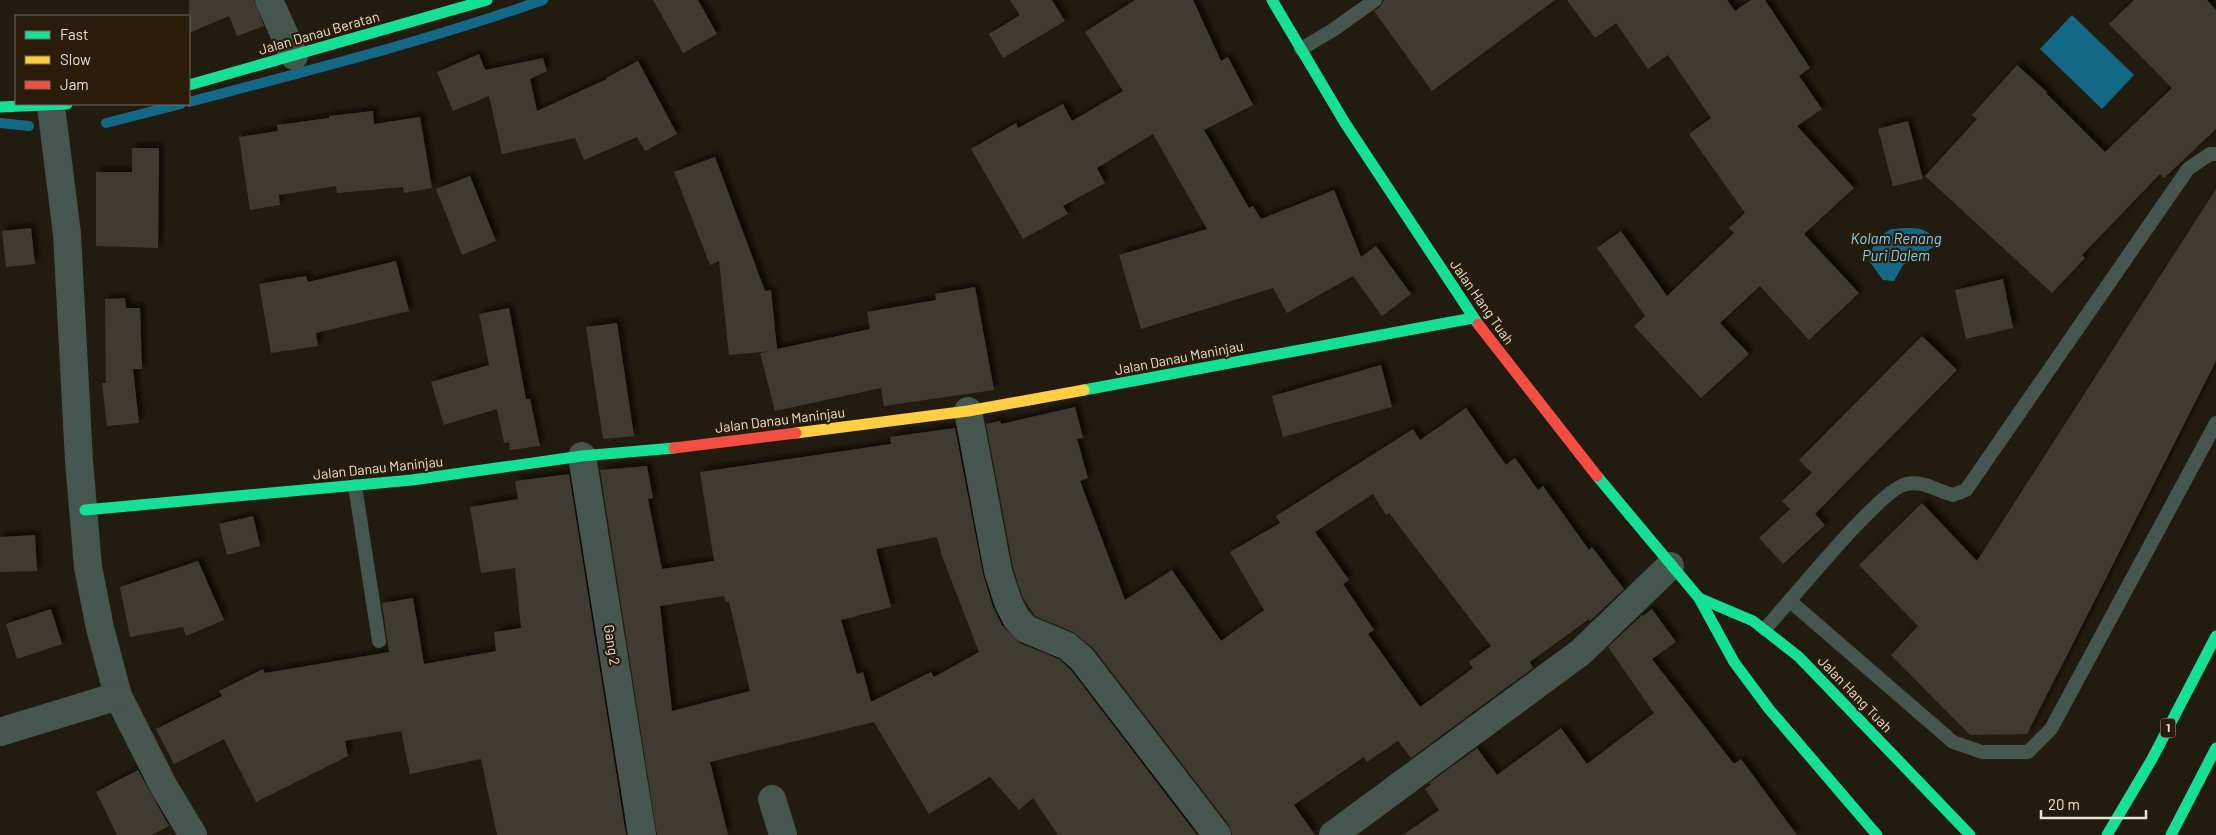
<svg xmlns="http://www.w3.org/2000/svg" width="2216" height="835" font-family="Barlow,sans-serif">
<defs>
<filter id="shadow"><feDropShadow dx="4.5" dy="-4.5" stdDeviation="2.5" flood-color="#0009"/></filter>
</defs>
<rect width="100%" height="100%" fill="#221b10"/>
<g fill="#136885">
<path d="M 2072,15 L 2134,75 L 2102,109 L 2040,49 Z"/>
<path d="M 1891,229 C 1912,228 1926,224 1939,244 L 1903,265 L 1894,281 L 1883,280 L 1869,261 C 1872,245 1877,237 1891,229 Z"/>
</g>
<g fill="none" stroke-linecap="round" stroke-linejoin="round">
<g stroke="#136885" stroke-width="10">
<path d="M 189,102 C 307,71 427,41 543,0"/>
<path d="M 0,123 L 29,126"/>
<path d="M 106,123 L 181,104"/>
</g>
</g>
<g fill="#413b32" fill-rule="evenodd" filter="url(#shadow)">
<path d="M 189,0 L 254,0 L 264,26 L 237,36 L 229,16 L 189,33 Z"/>
<path d="M 653,0 L 698,0 L 717,34 L 683,53 Z"/>
<path d="M 1010,0 L 1052,0 L 1065,21 L 1003,58 L 989,34 L 1020,15 Z"/>
<path d="M 1135,0 L 1193,0 L 1221,61 L 1228,57 L 1253,105 L 1204,130 L 1249,208 L 1253,206 L 1261,219 L 1334,190 L 1361,257 L 1376,246 L 1411,294 L 1382,316 L 1353,276 L 1287,313 L 1273,288 L 1141,329 L 1119,255 L 1207,229 L 1153,134 L 1097,168 L 1105,183 L 1063,206 L 1068,214 L 1023,239 L 971,149 L 1016,123 L 1018,128 L 1063,104 L 1072,121 L 1123,91 L 1085,32 Z"/>
<path d="M 1384,0 L 1555,0 L 1432,91 L 1374,11 L 1380,7 Z"/>
<path d="M 1567,0 L 1727,0 L 1735,11 L 1751,0 L 1765,0 L 1810,68 L 1799,76 L 1822,109 L 1797,126 L 1854,188 L 1804,234 L 1859,293 L 1809,340 L 1760,286 L 1720,323 L 1749,354 L 1701,398 L 1634,326 L 1645,316 L 1597,248 L 1621,231 L 1667,296 L 1734,233 L 1729,228 L 1745,213 L 1689,134 L 1711,118 L 1668,55 L 1648,69 L 1616,23 L 1595,38 Z"/>
<path d="M 2134,0 L 2207,0 L 2216,10 L 2216,129 L 2164,178 L 2160,174 L 2082,255 L 2085,258 L 2052,293 L 1925,176 L 1977,119 L 1972,115 L 2017,65 L 2047,92 L 2046,93 L 2105,152 L 2172,88 L 2109,24 Z"/>
<path d="M 479,54 L 485,70 L 543,58 L 547,71 L 530,79 L 537,111 L 607,79 L 606,78 L 638,61 L 677,134 L 645,151 L 637,137 L 584,160 L 575,138 L 502,154 L 489,96 L 453,111 L 437,72 Z"/>
<path d="M 373,111 L 374,124 L 420,117 L 432,188 L 404,193 L 403,187 L 337,193 L 336,186 L 279,195 L 280,205 L 250,210 L 239,137 L 278,131 L 277,125 L 329,118 L 329,116 Z"/>
<path d="M 1908,121 L 1923,179 L 1893,186 L 1878,129 Z"/>
<path d="M 132,148 L 159,148 L 158,248 L 96,246 L 96,172 L 132,172 Z"/>
<path d="M 715,157 L 765,291 L 771,290 L 777,349 L 870,329 L 867,312 L 936,300 L 935,294 L 975,287 L 994,390 L 884,406 L 881,388 L 775,411 L 760,353 L 771,351 L 729,355 L 719,261 L 710,265 L 674,172 Z"/>
<path d="M 470,176 L 496,241 L 462,255 L 436,189 Z"/>
<path d="M 2216,189 L 2216,361 L 2027,734 L 1970,735 L 1891,655 L 1918,626 L 1859,565 L 1922,503 L 1977,561 Z"/>
<path d="M 31,228 L 35,264 L 6,267 L 2,231 Z"/>
<path d="M 396,261 L 409,311 L 316,333 L 318,346 L 271,353 L 259,284 L 306,276 L 308,282 Z"/>
<path d="M 2003,279 L 2013,328 L 1966,339 L 1955,290 Z"/>
<path d="M 125,298 L 126,308 L 140,308 L 142,369 L 133,369 L 139,423 L 107,426 L 102,383 L 106,383 L 105,299 Z"/>
<path d="M 509,308 L 526,399 L 530,399 L 540,446 L 510,450 L 509,442 L 504,443 L 497,409 L 444,425 L 431,382 L 489,365 L 479,314 Z"/>
<path d="M 617,323 L 634,436 L 603,439 L 586,327 Z"/>
<path d="M 1922,336 L 1957,370 L 1815,514 L 1825,525 L 1783,564 L 1759,538 L 1790,509 L 1782,501 L 1812,473 L 1799,460 Z"/>
<path d="M 1381,365 L 1392,407 L 1283,437 L 1272,396 Z"/>
<path d="M 1075,407 L 1083,438 L 1077,439 L 1088,478 L 1080,481 L 1125,600 L 1172,570 L 1221,641 L 1264,610 L 1230,552 L 1280,523 L 1276,516 L 1413,429 L 1420,440 L 1466,408 L 1506,465 L 1515,458 L 1538,490 L 1543,486 L 1589,550 L 1592,547 L 1624,589 L 1590,621 L 1589,619 L 1530,662 L 1533,668 L 1411,758 L 1398,741 L 1367,762 L 1364,757 L 1294,805 L 1315,835 L 1232,835 L 1229,825 L 1094,649 L 1073,632 L 1035,616 L 1022,596 L 1013,567 L 986,424 L 1000,421 L 1001,424 ZM 1373,494 L 1386,515 L 1389,513 L 1491,646 L 1469,662 L 1473,668 L 1420,707 L 1368,634 L 1374,630 L 1343,584 L 1349,580 L 1315,532 Z"/>
<path d="M 955,428 L 983,574 L 993,607 L 1002,625 L 1020,643 L 1059,659 L 1071,670 L 1197,835 L 1058,835 L 1033,798 L 1019,810 L 990,777 L 929,814 L 874,722 L 710,762 L 728,835 L 657,835 L 600,470 L 647,466 L 653,498 L 648,499 L 662,569 L 714,561 L 700,472 L 891,444 L 890,437 ZM 937,537 L 942,556 L 979,652 L 934,677 L 931,672 L 871,702 L 863,672 L 857,674 L 841,620 L 891,607 L 876,549 ZM 724,596 L 726,602 L 729,601 L 750,691 L 672,711 L 660,606 Z"/>
<path d="M 569,474 L 626,835 L 497,835 L 481,759 L 410,774 L 401,731 L 345,741 L 348,756 L 256,802 L 224,739 L 174,764 L 156,729 L 222,696 L 219,691 L 263,669 L 265,673 L 389,652 L 382,603 L 413,598 L 424,664 L 496,651 L 494,632 L 521,628 L 515,568 L 481,573 L 470,507 L 518,499 L 515,481 Z"/>
<path d="M 253,516 L 260,546 L 227,555 L 219,524 Z"/>
<path d="M 35,535 L 37,571 L 0,572 L 0,537 Z"/>
<path d="M 198,561 L 224,620 L 186,636 L 183,627 L 130,637 L 120,587 Z"/>
<path d="M 51,609 L 62,644 L 17,659 L 6,624 Z"/>
<path d="M 1652,609 L 1676,642 L 1652,659 L 1734,764 L 1741,759 L 1797,835 L 1403,835 L 1439,810 L 1425,789 L 1431,785 L 1429,783 L 1477,748 L 1497,775 L 1561,728 L 1587,764 L 1654,713 L 1608,647 L 1642,615 L 1643,616 Z"/>
<path d="M 138,770 L 169,826 L 152,835 L 117,835 L 96,792 Z"/>
</g>
<g fill="none" stroke-linecap="round" stroke-linejoin="round">
<g stroke="#45554f" stroke-width="14">
<path d="M 1301,49 L 1333,30 L 1375,0"/>
<path d="M 355,486 L 379,641"/>
<path d="M 1790,601 L 1953,742 L 1982,752 L 2028,752 L 2051,729 L 2216,423"/>
<path d="M 1765,629 C 1789,603 1879,490 1906,484 C 1923,480 1937,491 1953,495 L 1966,490 L 2188,169 L 2210,154 L 2216,154"/>
</g>
<g stroke="#45554f" stroke-width="28">
<path d="M 269,0 L 294,56"/>
<path d="M 51,106 L 67,234 L 79,461 L 88,567 L 100,628 L 118,696 L 164,787 L 193,835"/>
<path d="M 968,411 L 998,571 L 1008,602 L 1016,618 L 1026,629 L 1067,646 L 1082,659 L 1217,835"/>
<path d="M 582,456 L 642,835"/>
<path d="M 0,732 L 118,696"/>
<path d="M 772,799 L 783,835"/>
<path d="M 1333,835 L 1581,652 L 1670,566"/>
</g>
<g stroke="#16e098" stroke-width="11">
<path d="M 1272,0 L 1345,123 L 1478,324"/>
<path d="M 189,85 L 487,0"/>
<path d="M 0,107 L 67,104"/>
<path d="M 1084,390 L 1473,318"/>
<path d="M 1597,476 L 1699,598 L 1734,662 L 1769,709 L 1877,835"/>
<path d="M 85,510 L 412,480 L 582,456 L 674,448"/>
<path d="M 1699,598 L 1753,621 L 1799,657 L 1970,835"/>
<path d="M 2107,835 L 2152,759 L 2216,636"/>
<path d="M 2171,835 L 2216,748"/>
</g>
<path stroke="#ffcf43" stroke-width="11" d="M 796,433 L 968,411 L 1084,390"/>
<g stroke="#f24e42" stroke-width="11">
<path d="M 1478,324 L 1597,476"/>
<path d="M 674,448 L 796,433"/>
</g>
</g>
<g text-anchor="middle" stroke-width="4.5" stroke-linejoin="round" paint-order="stroke">
<rect fill="#2a1c08" stroke="#b0a697" stroke-width="1" x="2160.5" y="718.5" width="15" height="19" rx="4"/>
<g font-size="12" font-weight="bold" fill="#eae1d4">
<text x="2168" y="732">1</text>
</g>
<g font-size="14" fill="#eae1d4" stroke="#2a1c08">
<text transform="translate(319 33) rotate(-16)" y="5">Jalan Danau Beratan</text>
<text transform="translate(1482 302) rotate(55)" y="5">Jalan Hang Tuah</text>
<text transform="translate(1179 358) rotate(-11)" y="5">Jalan Danau Maninjau</text>
<text transform="translate(780 420) rotate(-7)" y="5">Jalan Danau Maninjau</text>
<text transform="translate(378 468) rotate(-6)" y="5">Jalan Danau Maninjau</text>
<text transform="translate(612 645) rotate(81)" y="5">Gang 2</text>
<text transform="translate(1855 694) rotate(46)" y="5">Jalan Hang Tuah</text>
</g>
<g font-size="15" font-style="italic" fill="#7cd3f9" stroke="#2a1c08">
<text x="1896" y="244">Kolam Renang<tspan x="1896" dy="17">Puri Dalem</tspan></text>
</g>
</g>
<rect x="15" y="15" width="175" height="90" fill="#2a1c08" stroke="#776b5a"/>
<rect x="25" y="31" width="25" height="8" fill="#16e098" stroke="#776b5a"/>
<text x="60" y="40" font-size="15" fill="#eae1d4">Fast</text>
<rect x="25" y="56" width="25" height="8" fill="#ffcf43" stroke="#776b5a"/>
<text x="60" y="65" font-size="15" fill="#eae1d4">Slow</text>
<rect x="25" y="81" width="25" height="8" fill="#f24e42" stroke="#776b5a"/>
<text x="60" y="90" font-size="15" fill="#eae1d4">Jam</text>
<path d="M2041 810v8h105v-8" fill="none" stroke="#eae1d4" stroke-width="2.5"/>
<text x="2048" y="810" font-size="15" fill="#eae1d4" stroke="#2a1c08" stroke-width="4" paint-order="stroke">20 m</text>
</svg>
